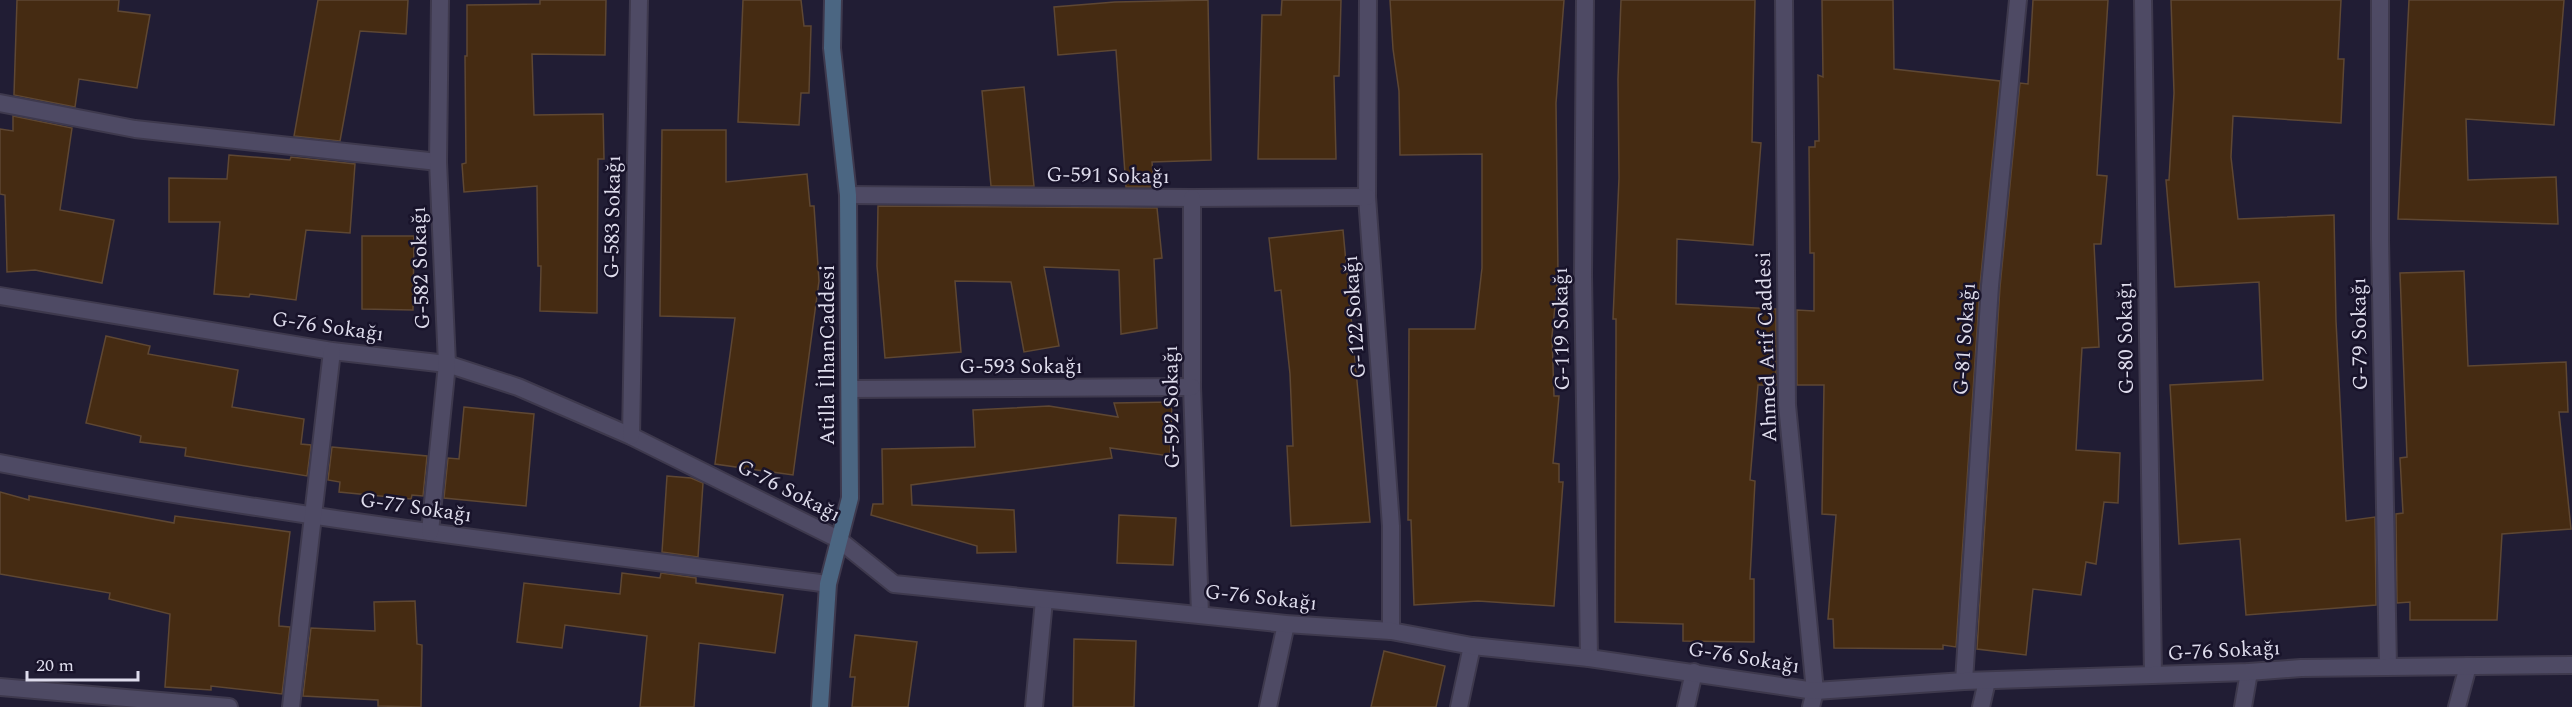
<svg xmlns="http://www.w3.org/2000/svg" width="2572" height="707" font-family="Spectral,serif">
<rect width="100%" height="100%" fill="#211d34"/>
<g fill="#452b12" stroke="#5e4733" stroke-width="1.5">
<path d="M 17,0 L 119,0 L 118,11 L 150,15 L 137,88 L 79,79 L 75,107 L 14,95 Z"/>
<path d="M 318,0 L 408,0 L 406,34 L 360,31 L 340,141 L 294,136 Z"/>
<path d="M 540,0 L 606,0 L 605,55 L 532,54 L 534,115 L 603,114 L 604,159 L 598,159 L 597,313 L 540,311 L 541,266 L 538,266 L 537,186 L 464,192 L 462,164 L 466,163 L 465,56 L 467,56 L 467,5 L 540,4 Z"/>
<path d="M 743,0 L 801,0 L 804,26 L 811,26 L 809,93 L 801,93 L 799,125 L 738,122 Z"/>
<path d="M 1208,0 L 1211,160 L 1152,162 L 1154,187 L 1126,187 L 1116,50 L 1058,55 L 1054,7 L 1115,2 Z"/>
<path d="M 1282,0 L 1341,0 L 1339,76 L 1334,76 L 1336,159 L 1258,159 L 1262,15 L 1281,15 Z"/>
<path d="M 1390,0 L 1564,0 L 1556,103 L 1558,276 L 1552,336 L 1554,396 L 1559,396 L 1553,463 L 1559,464 L 1559,482 L 1563,482 L 1554,606 L 1478,601 L 1414,605 L 1411,520 L 1408,520 L 1409,329 L 1475,329 L 1482,268 L 1482,154 L 1400,155 L 1399,91 L 1393,49 Z"/>
<path d="M 1621,0 L 1755,0 L 1752,142 L 1761,143 L 1753,245 L 1677,239 L 1676,304 L 1776,309 L 1776,385 L 1758,385 L 1750,480 L 1755,481 L 1750,579 L 1754,579 L 1754,642 L 1683,641 L 1683,624 L 1615,622 L 1616,347 L 1616,319 L 1613,319 L 1619,178 L 1618,79 Z"/>
<path d="M 1822,0 L 1893,0 L 1894,69 L 2000,81 L 1980,285 L 1956,647 L 1943,645 L 1943,649 L 1834,648 L 1833,619 L 1828,619 L 1836,515 L 1822,514 L 1824,385 L 1797,385 L 1797,310 L 1814,311 L 1814,253 L 1810,253 L 1809,147 L 1815,147 L 1815,141 L 1819,141 L 1818,75 L 1823,77 Z"/>
<path d="M 2033,0 L 2108,0 L 2097,175 L 2107,176 L 2101,244 L 2094,244 L 2099,347 L 2082,348 L 2076,450 L 2120,453 L 2118,503 L 2104,502 L 2096,564 L 2086,562 L 2081,595 L 2033,589 L 2026,655 L 1977,649 L 2000,287 L 2020,83 L 2028,84 Z"/>
<path d="M 2171,0 L 2341,0 L 2338,59 L 2344,59 L 2341,123 L 2233,116 L 2231,157 L 2238,219 L 2334,215 L 2336,321 L 2346,521 L 2375,517 L 2376,605 L 2246,615 L 2240,539 L 2179,544 L 2170,385 L 2263,380 L 2259,282 L 2175,287 L 2166,180 L 2169,180 L 2174,93 Z"/>
<path d="M 2409,0 L 2564,0 L 2554,125 L 2466,119 L 2468,180 L 2556,177 L 2558,224 L 2398,219 Z"/>
<path d="M 1024,87 L 1034,186 L 991,186 L 982,91 Z"/>
<path d="M 13,116 L 72,128 L 60,210 L 114,220 L 102,283 L 35,270 L 7,272 L 5,195 L 0,194 L 0,129 L 13,131 Z"/>
<path d="M 662,130 L 726,130 L 726,182 L 807,174 L 810,206 L 814,206 L 819,281 L 793,475 L 715,464 L 735,318 L 660,316 Z"/>
<path d="M 229,155 L 290,160 L 291,157 L 355,164 L 350,233 L 306,230 L 296,300 L 250,294 L 249,297 L 214,294 L 220,222 L 169,222 L 169,178 L 227,179 Z"/>
<path d="M 878,206 L 1157,208 L 1162,258 L 1154,259 L 1157,328 L 1121,334 L 1119,270 L 1044,267 L 1059,346 L 1024,352 L 1011,282 L 955,281 L 961,352 L 885,358 L 877,266 Z"/>
<path d="M 1343,230 L 1370,522 L 1291,526 L 1287,446 L 1293,446 L 1290,374 L 1281,290 L 1275,291 L 1269,238 Z"/>
<path d="M 362,236 L 414,236 L 413,310 L 362,309 Z"/>
<path d="M 2464,271 L 2468,366 L 2566,362 L 2568,412 L 2559,412 L 2571,529 L 2502,534 L 2497,620 L 2410,620 L 2410,602 L 2397,603 L 2396,514 L 2403,513 L 2400,458 L 2407,457 L 2400,273 Z"/>
<path d="M 106,336 L 150,346 L 148,354 L 238,370 L 232,407 L 304,419 L 301,444 L 311,445 L 307,476 L 185,456 L 186,448 L 140,442 L 141,436 L 86,423 Z"/>
<path d="M 1172,402 L 1170,456 L 1110,448 L 1112,458 L 911,485 L 912,505 L 1014,510 L 1016,552 L 977,553 L 977,546 L 871,515 L 873,504 L 883,504 L 882,449 L 975,447 L 973,410 L 1049,406 L 1118,417 L 1114,403 Z"/>
<path d="M 464,407 L 534,414 L 526,506 L 444,498 L 448,458 L 459,459 Z"/>
<path d="M 332,447 L 427,456 L 423,496 L 412,495 L 411,499 L 339,492 L 340,482 L 328,480 Z"/>
<path d="M 667,476 L 691,478 L 703,483 L 698,557 L 662,552 Z"/>
<path d="M 0,492 L 29,500 L 29,496 L 174,523 L 175,516 L 290,532 L 279,618 L 279,626 L 290,627 L 282,694 L 211,686 L 211,690 L 165,687 L 170,614 L 109,599 L 110,593 L 0,574 Z"/>
<path d="M 1119,515 L 1176,518 L 1173,565 L 1117,563 Z"/>
<path d="M 622,573 L 660,578 L 661,573 L 696,578 L 696,583 L 783,595 L 775,653 L 699,643 L 694,707 L 640,707 L 647,636 L 565,625 L 562,648 L 517,642 L 524,583 L 620,594 Z"/>
<path d="M 415,601 L 417,644 L 422,645 L 421,707 L 378,706 L 378,700 L 303,696 L 311,628 L 375,631 L 374,602 Z"/>
<path d="M 855,635 L 917,642 L 908,707 L 852,707 L 855,677 L 850,677 Z"/>
<path d="M 1074,639 L 1136,641 L 1134,707 L 1073,707 Z"/>
<path d="M 1384,651 L 1445,666 L 1436,707 L 1371,707 Z"/>
</g>
<g fill="none" stroke-linecap="round" stroke-linejoin="round">
<g stroke="#3e394d" stroke-width="20">
<g id="minor">
<path d="M 1368,0 L 1367,197 L 1391,526 L 1391,631"/>
<path d="M 1585,0 L 1583,275 L 1589,658"/>
<path d="M 2143,0 L 2153,675"/>
<path d="M 2380,0 L 2380,240 L 2388,667"/>
<path d="M 0,103 L 135,129 L 438,162"/>
<path d="M 848,195 L 1192,198 L 1367,197"/>
<path d="M 1192,198 L 1192,387 L 1200,614"/>
<path d="M 0,296 L 332,351 L 447,364 L 518,387 L 631,436 L 838,539"/>
<path d="M 851,389 L 1192,387"/>
<path d="M 631,436 L 639,0"/>
<path d="M 0,463 C 274,516 551,548 828,584"/>
<path d="M 430,532 L 447,364 L 438,162 L 440,0"/>
<path d="M 1964,681 L 1990,286 L 2018,0"/>
<path d="M 0,687 L 229,707"/>
<path d="M 291,707 L 332,351"/>
<path d="M 1034,707 L 1044,600"/>
<path d="M 1268,707 L 1286,624"/>
<path d="M 1459,707 L 1472,646"/>
<path d="M 1686,707 L 1694,672"/>
<path d="M 1811,707 L 1815,691"/>
<path d="M 1981,707 L 1987,681"/>
<path d="M 2243,707 L 2249,672"/>
<path d="M 2457,707 L 2468,666"/>
</g>
</g>
<g stroke="#3e394d" stroke-width="20">
<g id="tertiary">
<path d="M 1784,0 L 1787,405 L 1815,691"/>
<path d="M 838,539 L 894,584 L 1286,624 L 1391,631 L 1472,646 L 1589,658 L 1815,691 L 1964,681 L 2249,672 L 2301,668 L 2572,665"/>
</g>
</g>
<g stroke="#3e394d" stroke-width="20">
<path id="secondary" d="M 820,707 L 828,584 L 850,498 L 848,195 L 832,48 L 833,0"/>
</g>
<use href="#minor" stroke="#4e4a64" stroke-width="16"/>
<use href="#tertiary" stroke="#4e4a64" stroke-width="16"/>
<use href="#secondary" stroke="#4b6682" stroke-width="16"/>
</g>
<g text-anchor="middle" stroke-width="5" stroke-linejoin="round" paint-order="stroke">
<g font-size="21" fill="#dedcec" stroke="#18132a">
<text transform="translate(1108 175) rotate(1)" y="7">G-591 Sokağı</text>
<text transform="translate(612 217) rotate(-89)" y="7">G-583 Sokağı</text>
<text transform="translate(420 268) rotate(-92)" y="7">G-582 Sokağı</text>
<text transform="translate(1354 317) rotate(-94)" y="7">G-122 Sokağı</text>
<text transform="translate(328 326) rotate(8)" y="7">G-76 Sokağı</text>
<text transform="translate(1561 329) rotate(-91)" y="7">G-119 Sokağı</text>
<text transform="translate(2359 334) rotate(-91)" y="7">G-79 Sokağı</text>
<text transform="translate(2125 338) rotate(-91)" y="7">G-80 Sokağı</text>
<text transform="translate(1964 339) rotate(-86)" y="7">G-81 Sokağı</text>
<text transform="translate(1766 347) rotate(-92)" y="7">Ahmed Arif Caddesi</text>
<text transform="translate(827 355) rotate(-90)" y="7">Atilla İlhanCaddesi</text>
<text x="1021" y="373">G-593 Sokağı</text>
<text transform="translate(1171 407) rotate(-91)" y="7">G-592 Sokağı</text>
<text transform="translate(789 490) rotate(27)" y="7">G-76 Sokağı</text>
<text transform="translate(416 507) rotate(8)" y="7">G-77 Sokağı</text>
<text transform="translate(1261 597) rotate(6)" y="7">G-76 Sokağı</text>
<text transform="translate(2224 650) rotate(-3)" y="7">G-76 Sokağı</text>
<text transform="translate(1744 657) rotate(9)" y="7">G-76 Sokağı</text>
</g>
</g>
<path d="M27 671v9h111v-9" fill="none" stroke="#dedcec" stroke-width="3"/>
<text x="36" y="671" font-size="18" fill="#dedcec" stroke="#18132a" stroke-width="4.5" paint-order="stroke">20 m</text>
</svg>
